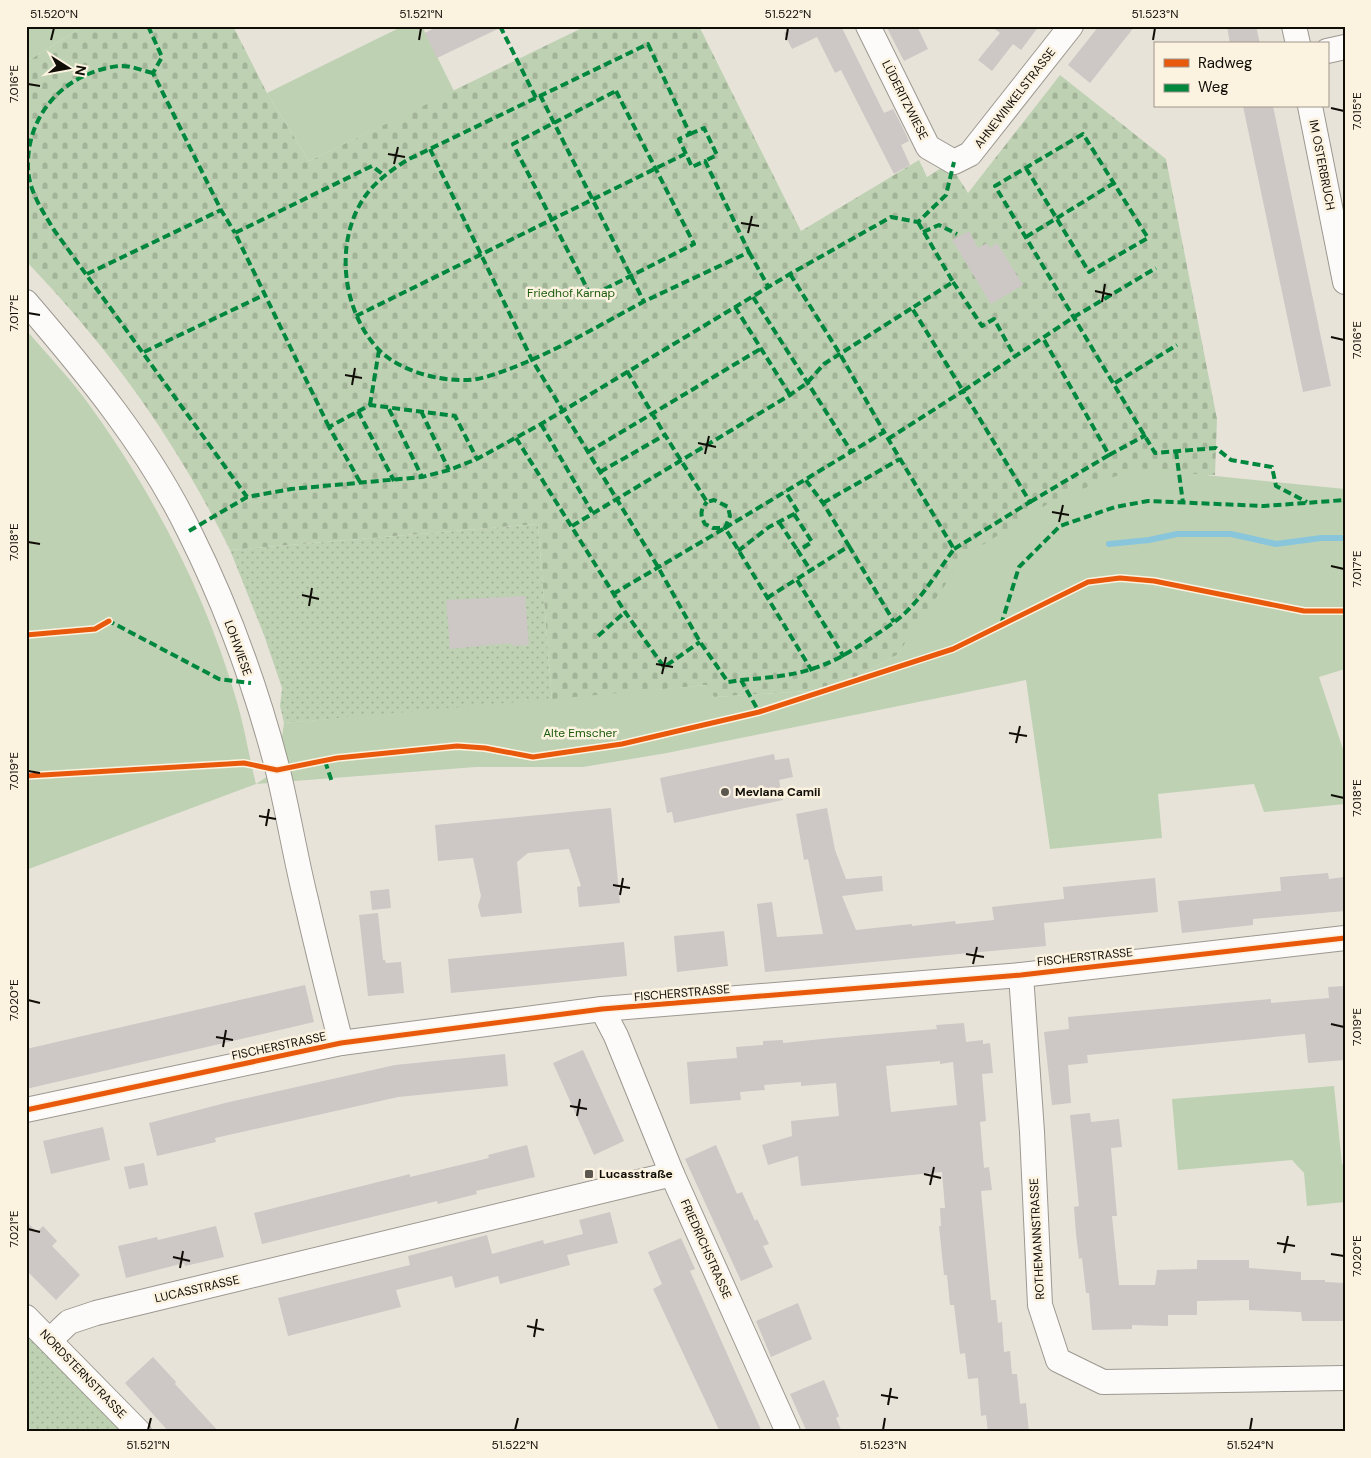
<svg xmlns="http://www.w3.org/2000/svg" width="1371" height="1458" font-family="'DM Sans',sans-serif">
<defs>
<pattern id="grass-dots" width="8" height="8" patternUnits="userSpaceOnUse" patternTransform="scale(1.25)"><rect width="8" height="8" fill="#bed2b3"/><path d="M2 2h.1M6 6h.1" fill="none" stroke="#a2b398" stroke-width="1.8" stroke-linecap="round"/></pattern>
<pattern id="cemetery-stones" width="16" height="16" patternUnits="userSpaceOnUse" patternTransform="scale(1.25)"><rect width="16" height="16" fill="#bed2b3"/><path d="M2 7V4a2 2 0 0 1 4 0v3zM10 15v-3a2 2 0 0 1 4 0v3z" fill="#a2b398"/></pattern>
</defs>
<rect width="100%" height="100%" fill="#e8e3d9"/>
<g fill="url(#grass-dots)">
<path d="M 538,524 L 552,701 L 284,723 L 280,706 L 282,688 L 264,635 L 230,550 Z"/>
<path d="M 26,1331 L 124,1432 L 31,1432 L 26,1422 Z"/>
</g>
<path fill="url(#cemetery-stones)" d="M 84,26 L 233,26 L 267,93 L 309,161 L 586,26 L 699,26 L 801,231 L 919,160 L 927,177 L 949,163 L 968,193 L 1060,75 L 1166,159 L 1217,419 L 1215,475 L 1137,475 L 916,629 L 897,655 L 854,678 L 834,686 L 809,691 L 714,697 L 706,685 L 552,701 L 538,524 L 230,550 C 175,439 111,350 26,261 L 26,62 Z"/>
<g fill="#bed2b3">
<path d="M 26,26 L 84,26 L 26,62 Z"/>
<path d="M 403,26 L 422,26 L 454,91 L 309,161 L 267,93 Z"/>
<path d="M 26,330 C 46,353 67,375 85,399 C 152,490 206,594 237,702 C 245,729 249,757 256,784 L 277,770 L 284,723 L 707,685 L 714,697 L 809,691 L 854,678 L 897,655 L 965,556 L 1054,500 L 1137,468 L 1345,489 L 1345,669 L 1319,677 L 1345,755 L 1345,804 L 1264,812 L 1254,784 L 1158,794 L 1162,838 L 1050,849 L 1026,680 L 667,753 L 583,767 L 476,767 L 256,784 L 26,870 Z"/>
<path d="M 1334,1086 L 1342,1164 L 1345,1164 L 1345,1202 L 1307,1206 L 1304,1173 L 1292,1160 L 1178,1170 L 1172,1099 Z"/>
</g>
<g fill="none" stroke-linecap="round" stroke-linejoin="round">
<path stroke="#8ac6db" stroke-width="6" d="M 1109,544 L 1149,540 L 1177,534 L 1231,534 L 1276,544 L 1321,538 L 1345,538"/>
</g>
<g fill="#cdc7c5" fill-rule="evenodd">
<path d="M 438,26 L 504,26 L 437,58 L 425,33 Z"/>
<path d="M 797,26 L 841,26 L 884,113 L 893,109 L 901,124 L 909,141 L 901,145 L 910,165 L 894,174 L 841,70 L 835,73 L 817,37 L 792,49 L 784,33 Z"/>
<path d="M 886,26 L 917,26 L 928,49 L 904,61 Z"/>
<path d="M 991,26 L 1039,26 L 1021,50 L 1013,44 L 992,71 L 978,60 L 1000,33 Z"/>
<path d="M 1099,26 L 1135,26 L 1090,83 L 1068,65 Z"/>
<path d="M 1227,26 L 1256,26 L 1260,44 L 1230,44 Z"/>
<path d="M 1243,106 L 1273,106 L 1331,386 L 1303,392 Z"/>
<path d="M 969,231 L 978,248 L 987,243 L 990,248 L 997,243 L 1023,285 L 991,304 L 952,240 Z"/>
<path d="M 525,596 L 529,645 L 512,646 L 511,643 L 450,649 L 446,600 Z"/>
<path d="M 774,754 L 775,760 L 789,758 L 793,777 L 779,780 L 783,800 L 674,823 L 672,812 L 667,813 L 660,778 Z"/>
<path d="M 611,808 L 620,903 L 579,907 L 577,887 L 581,886 L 569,849 L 528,853 L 517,862 L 522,913 L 481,917 L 478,906 L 481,896 L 473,858 L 438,861 L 435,825 Z"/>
<path d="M 827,808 L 835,850 L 846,879 L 882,876 L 883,891 L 842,896 L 856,930 L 912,924 L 912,926 L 955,921 L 956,924 L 994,920 L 992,907 L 1064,899 L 1063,887 L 1155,878 L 1158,912 L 1044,923 L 1046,946 L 765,972 L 757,904 L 772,902 L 777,937 L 823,934 L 808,859 L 804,860 L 796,814 Z"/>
<path d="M 1328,873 L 1329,879 L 1345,877 L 1345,911 L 1253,919 L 1253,925 L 1182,933 L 1178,901 L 1281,891 L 1280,877 Z"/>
<path d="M 389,889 L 391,908 L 372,910 L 370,891 Z"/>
<path d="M 378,913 L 383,960 L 385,960 L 386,963 L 401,962 L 404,993 L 368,996 L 359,915 Z"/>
<path d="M 724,931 L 728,966 L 677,972 L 674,936 Z"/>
<path d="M 624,942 L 627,976 L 451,993 L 448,959 Z"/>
<path d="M 305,985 L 314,1022 L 26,1089 L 26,1049 Z"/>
<path d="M 1345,986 L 1345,1060 L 1308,1063 L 1305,1034 L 1087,1055 L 1088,1063 L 1068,1065 L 1071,1103 L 1052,1105 L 1044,1032 L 1069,1029 L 1068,1017 L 1271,999 L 1271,1003 L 1329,998 L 1328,987 Z"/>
<path d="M 964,1023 L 966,1042 L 983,1040 L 983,1044 L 990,1043 L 993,1073 L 982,1074 L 986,1121 L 980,1122 L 984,1168 L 989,1167 L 992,1190 L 981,1191 L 991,1300 L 996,1300 L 998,1323 L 1002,1322 L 1004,1352 L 1010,1351 L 1012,1374 L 1017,1374 L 1020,1404 L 1026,1403 L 1029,1432 L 988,1432 L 986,1415 L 981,1416 L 978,1378 L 968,1379 L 965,1353 L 960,1354 L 954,1305 L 950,1305 L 947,1275 L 944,1275 L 939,1226 L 941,1226 L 940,1208 L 945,1208 L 942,1172 L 801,1186 L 798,1156 L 768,1165 L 762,1145 L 792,1136 L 791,1121 L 839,1116 L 836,1083 L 801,1086 L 801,1082 L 764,1085 L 765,1090 L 740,1092 L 741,1100 L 690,1104 L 687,1062 L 737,1058 L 736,1047 L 763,1045 L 763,1041 L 783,1040 L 783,1043 L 832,1038 L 937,1029 L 936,1025 ZM 940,1061 L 940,1064 L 953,1062 L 957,1105 L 891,1112 L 886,1066 Z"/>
<path d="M 583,1050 L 624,1141 L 594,1155 L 553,1063 Z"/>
<path d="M 505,1054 L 508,1086 L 398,1097 L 215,1138 L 216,1142 L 157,1156 L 149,1123 L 225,1103 L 395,1065 Z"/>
<path d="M 1090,1113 L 1091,1122 L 1119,1119 L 1122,1147 L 1111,1148 L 1117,1216 L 1112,1216 L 1119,1285 L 1155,1285 L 1157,1270 L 1197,1269 L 1197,1260 L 1249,1260 L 1249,1268 L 1301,1272 L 1301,1280 L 1325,1280 L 1325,1282 L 1345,1283 L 1345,1321 L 1302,1321 L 1301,1312 L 1249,1310 L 1249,1300 L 1197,1301 L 1197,1315 L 1168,1315 L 1168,1326 L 1132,1325 L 1132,1329 L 1092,1330 L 1089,1293 L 1086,1293 L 1082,1258 L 1079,1259 L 1076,1234 L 1074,1207 L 1079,1206 L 1070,1115 Z"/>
<path d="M 103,1127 L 110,1160 L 51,1174 L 43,1141 Z"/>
<path d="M 527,1145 L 535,1177 L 476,1191 L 477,1194 L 457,1199 L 438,1204 L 437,1201 L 262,1244 L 254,1213 L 410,1174 L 410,1177 L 489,1158 L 488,1155 Z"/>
<path d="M 716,1145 L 737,1194 L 742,1192 L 755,1221 L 757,1219 L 769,1244 L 763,1246 L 773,1267 L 741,1281 L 685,1159 Z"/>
<path d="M 144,1163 L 148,1185 L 129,1189 L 124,1167 Z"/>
<path d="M 610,1212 L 618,1243 L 567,1255 L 570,1265 L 500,1284 L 498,1276 L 455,1288 L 452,1276 L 396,1290 L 401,1307 L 288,1336 L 278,1298 L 410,1265 L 408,1256 L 487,1235 L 492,1254 L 543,1240 L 544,1244 L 583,1234 L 579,1220 Z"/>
<path d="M 26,1221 L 37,1232 L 43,1226 L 57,1241 L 52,1246 L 80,1275 L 56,1300 L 26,1270 Z"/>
<path d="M 216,1226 L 224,1257 L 185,1266 L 184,1263 L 126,1278 L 118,1246 L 157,1237 L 158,1240 Z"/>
<path d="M 681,1238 L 695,1269 L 690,1271 L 762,1432 L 720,1432 L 653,1289 L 662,1284 L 648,1252 Z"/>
<path d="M 798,1303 L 812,1339 L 771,1357 L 756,1321 Z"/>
<path d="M 153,1357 L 176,1382 L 175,1384 L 219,1432 L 169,1432 L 125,1383 Z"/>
<path d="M 824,1380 L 839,1416 L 836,1418 L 842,1432 L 807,1432 L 790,1394 Z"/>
</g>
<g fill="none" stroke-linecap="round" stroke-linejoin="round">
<g stroke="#9c9890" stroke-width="26">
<g id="minor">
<path d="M 868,26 L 928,147 L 954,162 L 970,154 L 1071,26"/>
<path d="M 1294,26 L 1298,44"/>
<path d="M 1327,51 L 1345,47"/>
<path d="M 1310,106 L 1345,282"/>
<path d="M 26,302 C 87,373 149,448 190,533 C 227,607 256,687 277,767 C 288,811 295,856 306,900 C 317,948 329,996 341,1043"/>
<path d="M 1021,975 L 1032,1132 L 1040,1305 L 1058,1360 L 1103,1382 L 1345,1378"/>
<path d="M 602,1009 L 616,1036 L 672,1174 L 788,1432"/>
<path d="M 26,1110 L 341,1043 L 602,1009 L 1021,975 L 1345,938"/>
<path d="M 26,1317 L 139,1432"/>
<path d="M 50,1340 L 69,1322 L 96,1313 L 672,1174"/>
</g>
</g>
<use href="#minor" stroke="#fcfbf9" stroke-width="24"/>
<g stroke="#00873e" stroke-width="4" stroke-dasharray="8 4" stroke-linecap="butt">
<path d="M 148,26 L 162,57 L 153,73 L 221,210 L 235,233"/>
<path d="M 500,26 L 536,98"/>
<path d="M 648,44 L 690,134 L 679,139 L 692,167 L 705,161 L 749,252 C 714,269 678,285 643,302 C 600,325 558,350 512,368 C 496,374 478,381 461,380 C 433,380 397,369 378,349 C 341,309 334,239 366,195 C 377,180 394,168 409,159 Z"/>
<path d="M 153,73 C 143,71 130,65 119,66 C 66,72 27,113 28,166 C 28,190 42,210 54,230 L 247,497"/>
<path d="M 616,91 L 694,244 L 591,296 L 513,144 Z"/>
<path d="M 540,95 L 644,302"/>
<path d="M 690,134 L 704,128 L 717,155 L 705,161"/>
<path d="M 430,149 L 532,360 L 658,567 L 700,642 L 728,682 L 741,680 L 759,712"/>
<path d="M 1026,168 L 1089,272 L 1148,238 L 1083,134 L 995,186 L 1155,453 L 1216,448 L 1231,460 L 1272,467 L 1276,486 L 1307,502"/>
<path d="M 918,222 L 953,282 L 912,308 L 963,391 L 1074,317 L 1156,268"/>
<path d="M 923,232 L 939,225 L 957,234"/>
<path d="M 1026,237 L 1114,183"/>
<path d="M 749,252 L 769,288"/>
<path d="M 87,274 L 221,210"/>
<path d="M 790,274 L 840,354 L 884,432"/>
<path d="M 953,282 L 982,326 L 994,319 L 1015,357"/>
<path d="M 753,297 L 851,451"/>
<path d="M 735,307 L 790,395"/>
<path d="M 356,316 L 685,154"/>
<path d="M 144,352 L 266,294"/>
<path d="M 627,371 L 665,435"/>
<path d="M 1115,383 L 1177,345"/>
<path d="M 370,405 L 379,350"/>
<path d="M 389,409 L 422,477"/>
<path d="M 358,411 L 394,481"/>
<path d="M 421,411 L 449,470"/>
<path d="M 541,424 L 592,512"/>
<path d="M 329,427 L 235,233 L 372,166 L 385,176"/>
<path d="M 516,438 L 625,612 L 664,667 L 700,642"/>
<path d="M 888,439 L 963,391 L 1030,502 L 954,549"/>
<path d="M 1176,451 L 1183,503"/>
<path d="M 588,452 L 762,348"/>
<path d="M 1109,455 L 1146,435"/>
<path d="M 600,472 L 665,435 L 707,502 L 714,500 L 728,507 L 730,516 L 725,528 L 713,528 L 705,524 C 700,515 700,510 707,502"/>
<path d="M 360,482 L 329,427 L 370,405 L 455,416 L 477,459"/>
<path d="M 1030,502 L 1109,455 L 1043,338"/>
<path d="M 823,503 L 900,459"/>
<path d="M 794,514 L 812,542 L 798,551 L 811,571"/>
<path d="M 779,522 L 798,551"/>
<path d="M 572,526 L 790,395 L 807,383 L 824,364 L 912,308"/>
<path d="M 189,531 L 247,497 L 291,489 L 422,477 L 449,470 L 477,459 L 541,424 L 790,274 L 891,217 L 918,222 L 946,195 L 954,162"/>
<path d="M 849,546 L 894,622"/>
<path d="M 738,551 L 769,527 L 798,512 L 785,491"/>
<path d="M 797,580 L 844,657"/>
<path d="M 613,594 L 725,528"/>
<path d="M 767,598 L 849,546 L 823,503 L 805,479"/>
<path d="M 107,622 L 109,621 L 219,679 L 251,683"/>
<path d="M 1001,625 L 1019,567 L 1060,526 L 1115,507 L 1148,501 L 1264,506 L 1345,500"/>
<path d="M 598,636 L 625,612"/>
<path d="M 741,680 C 802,675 823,671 874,636 C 886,628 900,619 910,608 C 927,590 940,568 954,549 L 884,432 L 725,528 L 812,671"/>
<path d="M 325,761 L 332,782"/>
</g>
<g stroke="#fcf2e0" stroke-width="8">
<g id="cycleway">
<path d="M 26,635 L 95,629 L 109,621"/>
<path d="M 26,776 L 244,763 L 277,770 L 337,758 L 457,746 L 485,748 L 533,757 L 622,744 L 759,712 L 953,649 L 1088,582 L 1120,578 L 1154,581 L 1304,611 L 1345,611"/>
<path d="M 26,1110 L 341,1043 L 602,1009 L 1021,975 L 1345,938"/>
</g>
</g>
<use href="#cycleway" stroke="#e8590c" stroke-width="5"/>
</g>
<path fill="none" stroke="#100d07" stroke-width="2" d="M 51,40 L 54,28M 419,40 L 421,28M 786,40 L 788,28M 1153,40 L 1155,28M 28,84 L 40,86M 1331,108 L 1344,111M 388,154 L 405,157M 394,164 L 398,147M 741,223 L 759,226M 748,233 L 752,216M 1095,291 L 1112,295M 1102,302 L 1105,284M 28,313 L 40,315M 1331,337 L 1344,340M 345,375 L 362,378M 352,385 L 355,368M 698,443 L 716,447M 705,454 L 709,436M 1052,512 L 1069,515M 1059,522 L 1063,505M 28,542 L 40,544M 1331,566 L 1344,569M 302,595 L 319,599M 309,606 L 312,588M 656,664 L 673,667M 662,674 L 666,657M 1009,733 L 1027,736M 1016,743 L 1020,726M 28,771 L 40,773M 1331,795 L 1344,798M 259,816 L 276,819M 266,826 L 269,809M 613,885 L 630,888M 620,895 L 623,878M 966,954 L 984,957M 973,964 L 977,947M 28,1000 L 40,1003M 1331,1024 L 1344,1027M 216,1037 L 233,1040M 223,1047 L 226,1030M 570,1106 L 587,1109M 577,1116 L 580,1099M 924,1174 L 941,1178M 930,1185 L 934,1167M 28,1229 L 40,1232M 1277,1243 L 1295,1246M 1284,1253 L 1288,1236M 1331,1254 L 1344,1256M 173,1257 L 190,1261M 180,1268 L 183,1251M 527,1326 L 544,1330M 534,1337 L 537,1319M 881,1395 L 898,1398M 888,1405 L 891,1388M 148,1430 L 151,1418M 515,1430 L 518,1418M 883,1430 L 885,1418M 1250,1430 L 1252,1418"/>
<g fill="#5c5850" stroke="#fcf2e0" stroke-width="2">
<circle cx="725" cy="792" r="5"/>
<rect x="584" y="1169" width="10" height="10" rx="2.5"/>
</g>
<g text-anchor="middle" stroke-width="5" stroke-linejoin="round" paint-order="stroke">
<g font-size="12" fill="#100d07" stroke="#fcf2e0">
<text transform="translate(1015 98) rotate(-52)" y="4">AHNEWINKELSTRASSE</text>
<text transform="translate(905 100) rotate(63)" y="4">LÜDERITZWIESE</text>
<text transform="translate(1322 165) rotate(79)" y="4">IM OSTERBRUCH</text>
<text transform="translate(238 648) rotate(70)" y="4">LOHWIESE</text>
<text transform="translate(1085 957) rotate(-6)" y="4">FISCHERSTRASSE</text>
<text transform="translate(682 993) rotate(-5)" y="4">FISCHERSTRASSE</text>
<text transform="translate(279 1046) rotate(-12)" y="4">FISCHERSTRASSE</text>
<text transform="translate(1037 1239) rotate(-93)" y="4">ROTHEMANNSTRASSE</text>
<text transform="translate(706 1249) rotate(66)" y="4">FRIEDRICHSTRASSE</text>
<text transform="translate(197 1289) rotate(-13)" y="4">LUCASSTRASSE</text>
<text transform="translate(83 1374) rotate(46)" y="4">NORDSTERNSTRASSE</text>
</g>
<g font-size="12" fill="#1b5c0c" stroke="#fcf2e0">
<text x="571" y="297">Friedhof Karnap</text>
<text x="580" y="737">Alte Emscher</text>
</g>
<g font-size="12" font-weight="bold" fill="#100d07" stroke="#fcf2e0" text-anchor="start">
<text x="735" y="796">Mevlana Camii</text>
<text x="599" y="1178">Lucasstraße</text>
</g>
</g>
<rect width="1371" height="1458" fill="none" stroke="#fcf2e0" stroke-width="55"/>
<rect x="1154" y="42" width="175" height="65" fill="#fcf2e0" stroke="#9e9689"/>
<rect x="1164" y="59" width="25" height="8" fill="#e8590c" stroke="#9e9689"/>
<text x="1198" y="68" font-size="15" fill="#100d07">Radweg</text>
<rect x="1164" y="84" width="25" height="8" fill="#00873e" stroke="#9e9689"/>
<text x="1198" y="92" font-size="15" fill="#100d07">Weg</text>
<g transform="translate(68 68) rotate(101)" stroke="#fcf2e0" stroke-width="4" paint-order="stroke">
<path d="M0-4L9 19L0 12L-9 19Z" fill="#100d07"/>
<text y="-8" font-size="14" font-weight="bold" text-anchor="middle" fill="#100d07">N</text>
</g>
<rect x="28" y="28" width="1316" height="1402" fill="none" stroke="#100d07" stroke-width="2"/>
<g font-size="12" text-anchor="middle" fill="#100d07">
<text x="54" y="18">51.520°N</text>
<text x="421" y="18">51.521°N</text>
<text x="788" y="18">51.522°N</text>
<text x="1155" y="18">51.523°N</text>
<text transform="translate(14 84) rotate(-90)" y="4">7.016°E</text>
<text transform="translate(1357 111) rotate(-90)" y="4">7.015°E</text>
<text transform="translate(14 313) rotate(-90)" y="4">7.017°E</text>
<text transform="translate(1357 340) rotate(-90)" y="4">7.016°E</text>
<text transform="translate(14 542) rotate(-90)" y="4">7.018°E</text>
<text transform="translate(1357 569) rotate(-90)" y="4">7.017°E</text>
<text transform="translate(14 771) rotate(-90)" y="4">7.019°E</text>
<text transform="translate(1357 798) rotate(-90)" y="4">7.018°E</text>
<text transform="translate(14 1000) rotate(-90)" y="4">7.020°E</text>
<text transform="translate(1357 1027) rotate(-90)" y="4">7.019°E</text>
<text transform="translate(14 1229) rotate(-90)" y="4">7.021°E</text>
<text transform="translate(1357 1256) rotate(-90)" y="4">7.020°E</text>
<text x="148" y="1449">51.521°N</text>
<text x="515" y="1449">51.522°N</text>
<text x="883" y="1449">51.523°N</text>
<text x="1250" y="1449">51.524°N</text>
</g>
</svg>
